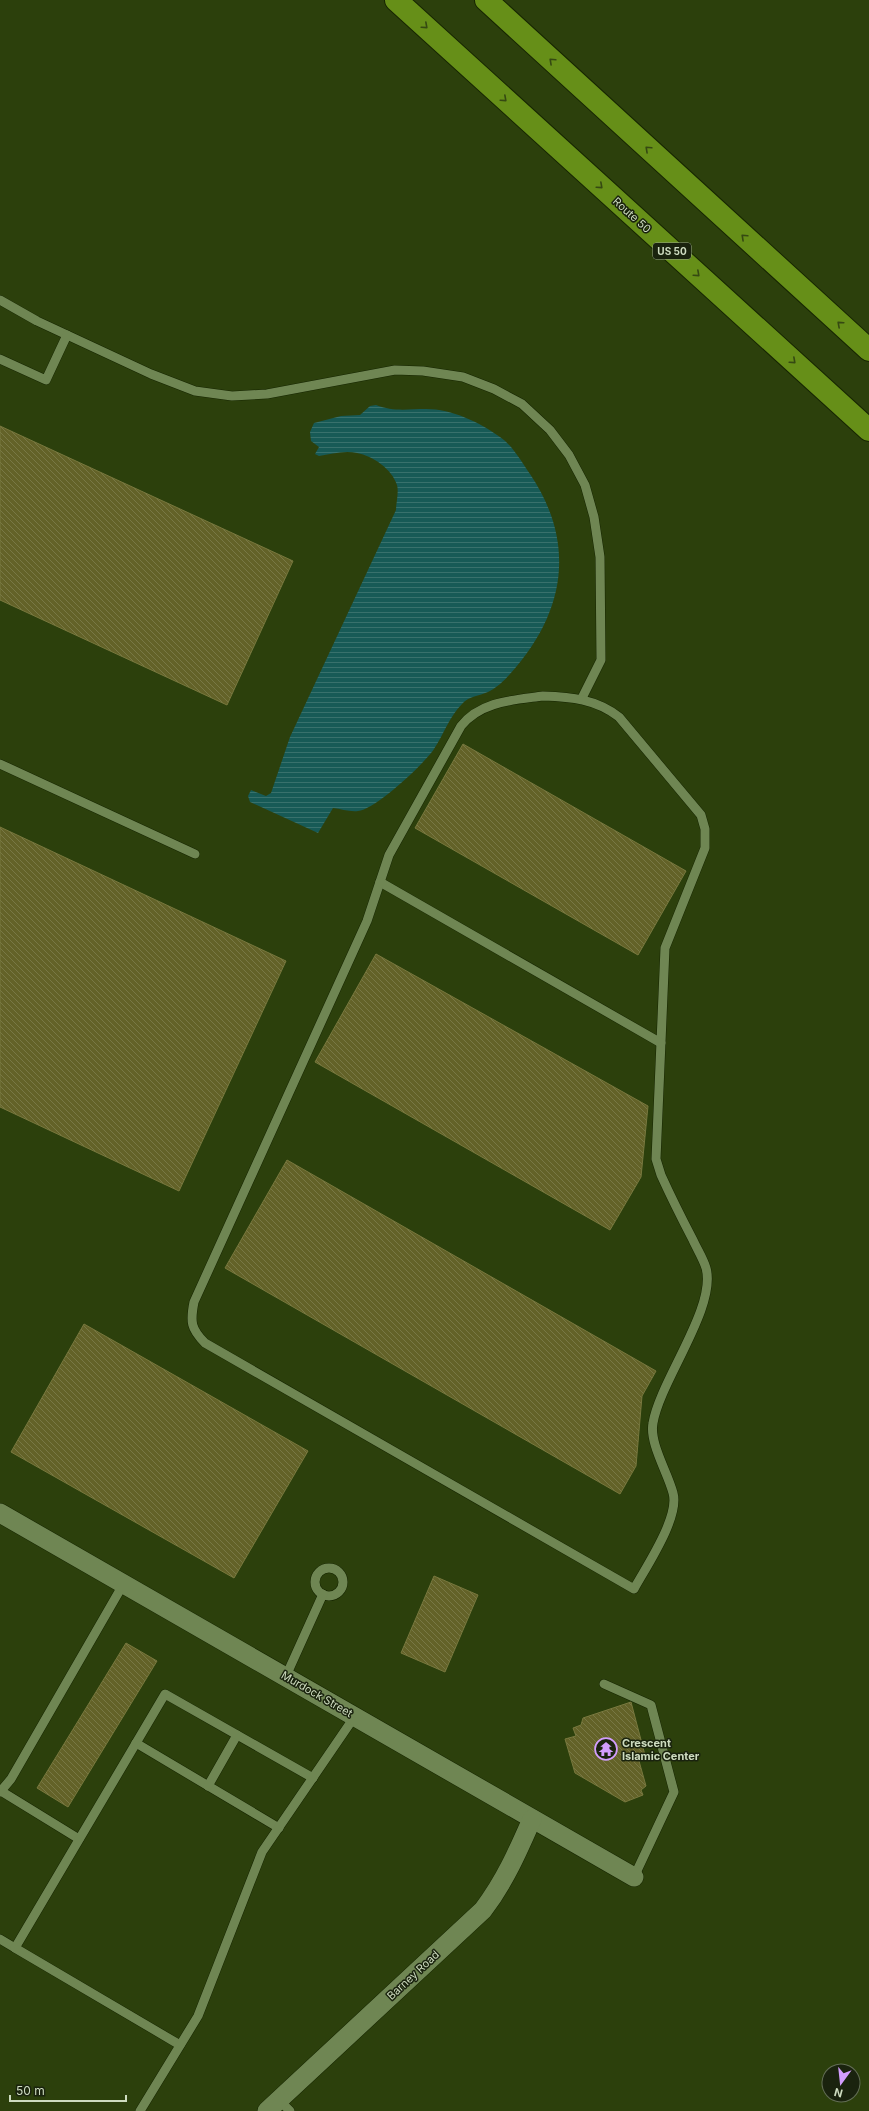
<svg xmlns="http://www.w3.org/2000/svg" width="869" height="2111" font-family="Inter,sans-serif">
<defs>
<pattern id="water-rules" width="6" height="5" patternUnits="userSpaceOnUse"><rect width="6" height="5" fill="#175a56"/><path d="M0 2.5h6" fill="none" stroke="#38716c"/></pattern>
<pattern id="building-back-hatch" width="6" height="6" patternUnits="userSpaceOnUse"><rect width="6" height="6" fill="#636228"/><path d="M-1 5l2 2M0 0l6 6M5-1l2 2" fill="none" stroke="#787845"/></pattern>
</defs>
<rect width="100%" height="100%" fill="#2c400c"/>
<path fill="url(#water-rules)" d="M 376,405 C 393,412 408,409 426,409 C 452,409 479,422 500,437 C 512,445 521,461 530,474 C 577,544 565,613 510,674 C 505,680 495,689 488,692 C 479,696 469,696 462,704 C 449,717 444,734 434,749 C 424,764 375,810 358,811 C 350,812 341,809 333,808 L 318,833 L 250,802 L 248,796 L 251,790 L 266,796 L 271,793 L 290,737 L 396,510 C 396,503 399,492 397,485 C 392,469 373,456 357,453 C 345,450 331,454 319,456 L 315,454 L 319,447 L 311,441 L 310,432 L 314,423 L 341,416 L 360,415 L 370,406 Z"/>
<g fill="url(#building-back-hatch)" stroke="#78783e">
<path d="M 0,426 L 293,561 L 227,705 L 0,600 Z"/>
<path d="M 463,744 L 686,871 L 638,955 L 415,828 Z"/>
<path d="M 0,827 L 286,961 L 179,1191 L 0,1107 Z"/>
<path d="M 376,954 L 648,1106 L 641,1177 L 610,1230 L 315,1062 Z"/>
<path d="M 287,1160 L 656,1371 L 642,1396 L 636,1466 L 620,1494 L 225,1268 Z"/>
<path d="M 84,1324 L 308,1451 L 234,1578 L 11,1452 Z"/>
<path d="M 434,1576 L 478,1595 L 445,1672 L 401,1653 Z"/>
<path d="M 126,1643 L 157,1661 L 68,1807 L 37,1788 Z"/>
<path d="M 631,1702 L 646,1759 L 639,1761 L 646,1786 L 641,1790 L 643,1795 L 625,1802 L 575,1773 L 565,1739 L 576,1736 L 573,1728 L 581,1725 L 583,1718 Z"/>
</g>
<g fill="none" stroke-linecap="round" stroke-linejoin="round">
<g stroke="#162500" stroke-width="10">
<g id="service">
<path d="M 0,300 L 37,321 L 151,374 L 195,391 L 232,396 L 267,394 L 395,370 L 423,371 L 463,377 L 494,389 L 522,404 L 550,430 L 569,455 L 585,485 L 594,517 L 600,557 L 601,660 L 582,698"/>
<path d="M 0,359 L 46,380 L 67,335"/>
<path d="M 543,696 C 571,697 596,699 619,717 L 701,815 L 705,829 L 705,848 L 665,948 L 656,1159 L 661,1175 C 671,1197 682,1219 693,1240 C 697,1249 703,1258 706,1268 C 717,1307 660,1381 653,1423 C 649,1443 668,1473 673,1493 C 680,1517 646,1567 634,1589 L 205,1343 C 191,1329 190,1322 194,1302 L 367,921 L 389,855 L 461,726 C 481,701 514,700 543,696 Z"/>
<path d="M 0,764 L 195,854"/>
<path d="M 380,882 L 661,1043"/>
<circle cx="329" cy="1582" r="14"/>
<path d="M 286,1676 L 323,1594"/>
<path d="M 604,1684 L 651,1705 L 674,1792 L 634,1877"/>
<path d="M 136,1743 L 279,1828"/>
<path d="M 208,1786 L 237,1735"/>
<path d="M 1,1791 L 79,1839"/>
<path d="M 0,1792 L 11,1779 L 124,1583"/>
<path d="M 0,1939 L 15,1948"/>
<path d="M 180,2045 L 15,1948 L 165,1694 L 313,1778"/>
<path d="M 279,2100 L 290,2111"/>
<path d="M 140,2111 L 198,2016 L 262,1852 L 355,1716"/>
</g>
</g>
<g stroke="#162500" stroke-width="20">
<g id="minor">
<path d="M 0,1513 L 634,1877"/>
<path d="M 267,2111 L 483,1910 C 505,1881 518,1851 532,1819"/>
</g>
</g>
<g stroke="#162500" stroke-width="24">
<g id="trunk">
<path d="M 396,0 L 869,430"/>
<path d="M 486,0 L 869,350"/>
</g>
</g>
<use href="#service" stroke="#6f8653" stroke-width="9"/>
<use href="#minor" stroke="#6f8653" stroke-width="19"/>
<use href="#trunk" stroke="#668f18" stroke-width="22"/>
</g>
<defs><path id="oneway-chevron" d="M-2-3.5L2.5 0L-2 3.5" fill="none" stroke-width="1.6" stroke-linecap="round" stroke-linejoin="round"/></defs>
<g stroke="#354912">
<use href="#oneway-chevron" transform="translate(425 26) rotate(42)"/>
<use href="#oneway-chevron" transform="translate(552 61) rotate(-137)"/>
<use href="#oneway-chevron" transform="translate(504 99) rotate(42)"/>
<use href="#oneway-chevron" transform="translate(648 149) rotate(-137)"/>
<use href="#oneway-chevron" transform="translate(600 186) rotate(42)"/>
<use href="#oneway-chevron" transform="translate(744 237) rotate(-137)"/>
<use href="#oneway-chevron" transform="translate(697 274) rotate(42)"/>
<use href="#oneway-chevron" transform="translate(840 324) rotate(-138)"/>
<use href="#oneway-chevron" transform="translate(793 361) rotate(42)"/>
</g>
<defs>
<g id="temple-ring" transform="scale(1.15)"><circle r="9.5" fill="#1a230e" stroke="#d29dfd" stroke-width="1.5"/><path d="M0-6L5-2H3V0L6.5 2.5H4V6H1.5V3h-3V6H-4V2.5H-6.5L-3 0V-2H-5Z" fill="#d29dfd"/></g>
</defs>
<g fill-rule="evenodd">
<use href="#temple-ring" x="606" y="1749"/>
</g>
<g text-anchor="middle" stroke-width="3" stroke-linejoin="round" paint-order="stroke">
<rect fill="#1a230e" stroke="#98a48b" stroke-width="1" x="653" y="243" width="38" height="16" rx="3"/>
<g font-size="10" font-weight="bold" fill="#cedcc0">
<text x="672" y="255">US 50</text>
</g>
<g font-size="11" fill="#cedcc0" stroke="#1a230e">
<text transform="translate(632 215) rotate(42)" y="4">Route 50</text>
<text transform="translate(317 1694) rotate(30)" y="4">Murdock Street</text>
<text transform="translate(413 1975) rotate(-43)" y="4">Barney Road</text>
</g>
<g font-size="11" font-weight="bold" fill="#cedcc0" stroke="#1a230e" text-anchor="start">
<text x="622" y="1747">Crescent<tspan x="622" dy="13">Islamic Center</tspan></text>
</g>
</g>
<g transform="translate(841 2083) rotate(195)"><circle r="19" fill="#1a230e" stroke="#626d55"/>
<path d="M0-3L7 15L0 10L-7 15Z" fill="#d29dfd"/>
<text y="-6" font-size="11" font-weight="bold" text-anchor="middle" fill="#cedcc0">N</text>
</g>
<path d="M10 2095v6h116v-6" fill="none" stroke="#cedcc0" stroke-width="2"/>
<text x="16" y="2095" font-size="12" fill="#cedcc0" stroke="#1a230e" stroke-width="3" paint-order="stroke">50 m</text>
</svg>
